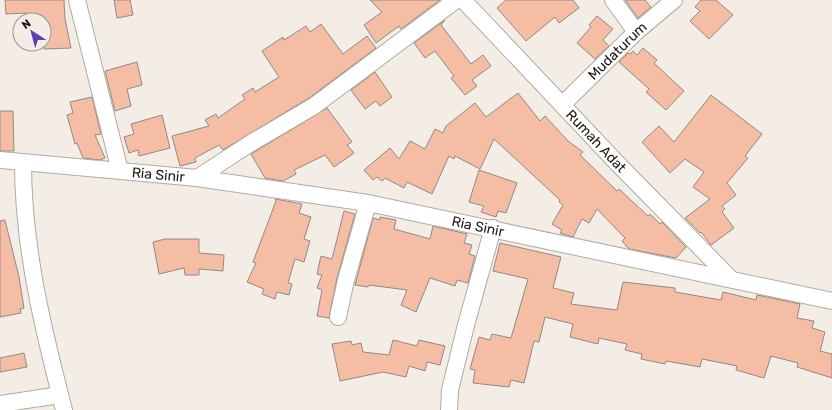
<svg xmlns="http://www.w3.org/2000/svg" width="832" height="410" font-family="Rubik,sans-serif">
<rect width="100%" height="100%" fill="#f3ede6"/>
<g fill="#f5bda4" stroke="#928985">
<path d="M 5,0 L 64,0 L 65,19 L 71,48 L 44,49 L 44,20 L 41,20 L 40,15 L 27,17 L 27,13 L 6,14 Z"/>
<path d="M 114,0 L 130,0 L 133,15 L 117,18 Z"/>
<path d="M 370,0 L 440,0 L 401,29 L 399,26 L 376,43 L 364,25 L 382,12 Z"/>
<path d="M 506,0 L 573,0 L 579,8 L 559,23 L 555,17 L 526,41 L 497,8 Z"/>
<path d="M 625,0 L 645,0 L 651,7 L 638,18 Z"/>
<path d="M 701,0 L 716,0 L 733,15 L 709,39 L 690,21 L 700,11 L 695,7 Z"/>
<path d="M 597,16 L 613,29 L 603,40 L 609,46 L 595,59 L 577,43 L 591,27 L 589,25 Z"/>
<path d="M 445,20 L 441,25 L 471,64 L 483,55 L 491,66 L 472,80 L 477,86 L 465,95 L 451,78 L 454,76 L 435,51 L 425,58 L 414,43 Z"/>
<path d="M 321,24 L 343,54 L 367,36 L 376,48 L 309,98 L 223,150 L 219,145 L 195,158 L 196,162 L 180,166 L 172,136 L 209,126 L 205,120 L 216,114 L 218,118 L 245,99 L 242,95 L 253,88 L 255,92 L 279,77 L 262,51 L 283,37 L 284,40 L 306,26 L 310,32 Z"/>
<path d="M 643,48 L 657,60 L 654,63 L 684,91 L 666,110 L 646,92 L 649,89 L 619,62 L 628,53 L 630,54 L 633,51 L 637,55 Z"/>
<path d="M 137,62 L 142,85 L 127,89 L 131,106 L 115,111 L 105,71 Z"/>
<path d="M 375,72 L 392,97 L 380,106 L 376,101 L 365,109 L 351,90 Z"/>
<path d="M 518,93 L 540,121 L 545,116 L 568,141 L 583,152 L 580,155 L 617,191 L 619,189 L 648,216 L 650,214 L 660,224 L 662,222 L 686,247 L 676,258 L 629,249 L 622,241 L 625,238 L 597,209 L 589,223 L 582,219 L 573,237 L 560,233 L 562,230 L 552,224 L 563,205 L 559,202 L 560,200 L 494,139 L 480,169 L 455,156 L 454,159 L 449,156 L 432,194 L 407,182 L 404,188 L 385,178 L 382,181 L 377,177 L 373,180 L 364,170 L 390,148 L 399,159 L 410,141 L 425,149 L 435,129 L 443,133 L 446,126 L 475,103 L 486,117 Z"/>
<path d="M 711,95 L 762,134 L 745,156 L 748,158 L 727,183 L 736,195 L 722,206 L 725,209 L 722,212 L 734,228 L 711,245 L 701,232 L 700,233 L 685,218 L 710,199 L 693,187 L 704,172 L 685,159 L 670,173 L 642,142 L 659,126 L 674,142 Z"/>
<path d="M 92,97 L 101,134 L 95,135 L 105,158 L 100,160 L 83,158 L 77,143 L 75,144 L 67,115 L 73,113 L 70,102 Z"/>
<path d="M 327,108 L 352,142 L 347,145 L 354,153 L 334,167 L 325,155 L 294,170 L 296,174 L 283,181 L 265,178 L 251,154 Z"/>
<path d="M 0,111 L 13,111 L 14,151 L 0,151 Z"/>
<path d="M 162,115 L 170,148 L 139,156 L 138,150 L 129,153 L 124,137 L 134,134 L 131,124 Z"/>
<path d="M 479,170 L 517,183 L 506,213 L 498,211 L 496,217 L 481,212 L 484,206 L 469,202 Z"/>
<path d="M 275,199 L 302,204 L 299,213 L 311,217 L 304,239 L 310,241 L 304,262 L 295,259 L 288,283 L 292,284 L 289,295 L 277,292 L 275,299 L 262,294 L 264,289 L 247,282 L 256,263 L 253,262 L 276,201 Z"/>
<path d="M 344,211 L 355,214 L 337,278 L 329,318 L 317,316 L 322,290 L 317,288 L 322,275 L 317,274 L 321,256 L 332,259 Z"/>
<path d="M 380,217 L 396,220 L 394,229 L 430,239 L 433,226 L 467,234 L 464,243 L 472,245 L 469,254 L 475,256 L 468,283 L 457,280 L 455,286 L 430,278 L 416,312 L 401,305 L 407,290 L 369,285 L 368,287 L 355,285 L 373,218 L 380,220 Z"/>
<path d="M 5,220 L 19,277 L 24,308 L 20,309 L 21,313 L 0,317 L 0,221 Z"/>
<path d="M 165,239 L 199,239 L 199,253 L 224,255 L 223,271 L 199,269 L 199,275 L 185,275 L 184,268 L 159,274 L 153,242 Z"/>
<path d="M 500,243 L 561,257 L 553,288 L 574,293 L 571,304 L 617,310 L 623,282 L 675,288 L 675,292 L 721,300 L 723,292 L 756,300 L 757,295 L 800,304 L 797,318 L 814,321 L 812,328 L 825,332 L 820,351 L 832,354 L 832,378 L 797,367 L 798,363 L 771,356 L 764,378 L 736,370 L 737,366 L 702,359 L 700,367 L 666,361 L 665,364 L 641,359 L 642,354 L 625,350 L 627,344 L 599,338 L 598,344 L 570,337 L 573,324 L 545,317 L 539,342 L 534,341 L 524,383 L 511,380 L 509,387 L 473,383 L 475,370 L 470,369 L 479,337 L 490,340 L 492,334 L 511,338 L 528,279 L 493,271 Z"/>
<path d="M 393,340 L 417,346 L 419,340 L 445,346 L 440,365 L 427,362 L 425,371 L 409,366 L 406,377 L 383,372 L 340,381 L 332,344 L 351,341 L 352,345 L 361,343 L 363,352 L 389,355 Z"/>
<path d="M 24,353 L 27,367 L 0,372 L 0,358 Z"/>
</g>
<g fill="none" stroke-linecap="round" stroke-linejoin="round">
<g stroke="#b0aba3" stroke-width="18">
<g id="street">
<path d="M 77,0 L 120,171"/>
<path id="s1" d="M 463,0 L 618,164 L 731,279"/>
<path d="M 613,0 L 636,32"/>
<path id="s2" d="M 563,104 L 636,32 L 674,0"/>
<path id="s3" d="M 0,160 L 197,178 L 368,203 L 832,301"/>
<path d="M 23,163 C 23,247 43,329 64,410"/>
<path d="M 197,178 L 251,143 L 314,106 L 456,0"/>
<path d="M 338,317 L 346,280 L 368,203"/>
<path d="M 0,404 L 60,395"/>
<path d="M 449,410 L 450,390 L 466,325 L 493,228"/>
</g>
</g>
<use href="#street" stroke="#fff" stroke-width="16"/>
</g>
<g text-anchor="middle" stroke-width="3.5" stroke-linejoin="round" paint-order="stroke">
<g font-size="14" fill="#1a1815" stroke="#f3ede6">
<text dy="5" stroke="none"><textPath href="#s2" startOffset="76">Mudaturum</textPath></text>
<text dy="5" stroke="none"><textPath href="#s1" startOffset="194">Rumah Adat</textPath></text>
<text dy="5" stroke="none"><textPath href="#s3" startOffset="159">Ria Sinir</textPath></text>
<text dy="5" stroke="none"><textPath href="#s3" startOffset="483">Ria Sinir</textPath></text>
</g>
</g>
<g transform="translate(32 32) rotate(324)"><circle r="19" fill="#f3ede6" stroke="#9c9892"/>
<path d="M0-3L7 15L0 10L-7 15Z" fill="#5b40b8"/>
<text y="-6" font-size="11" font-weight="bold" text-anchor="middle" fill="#1a1815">N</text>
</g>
</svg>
